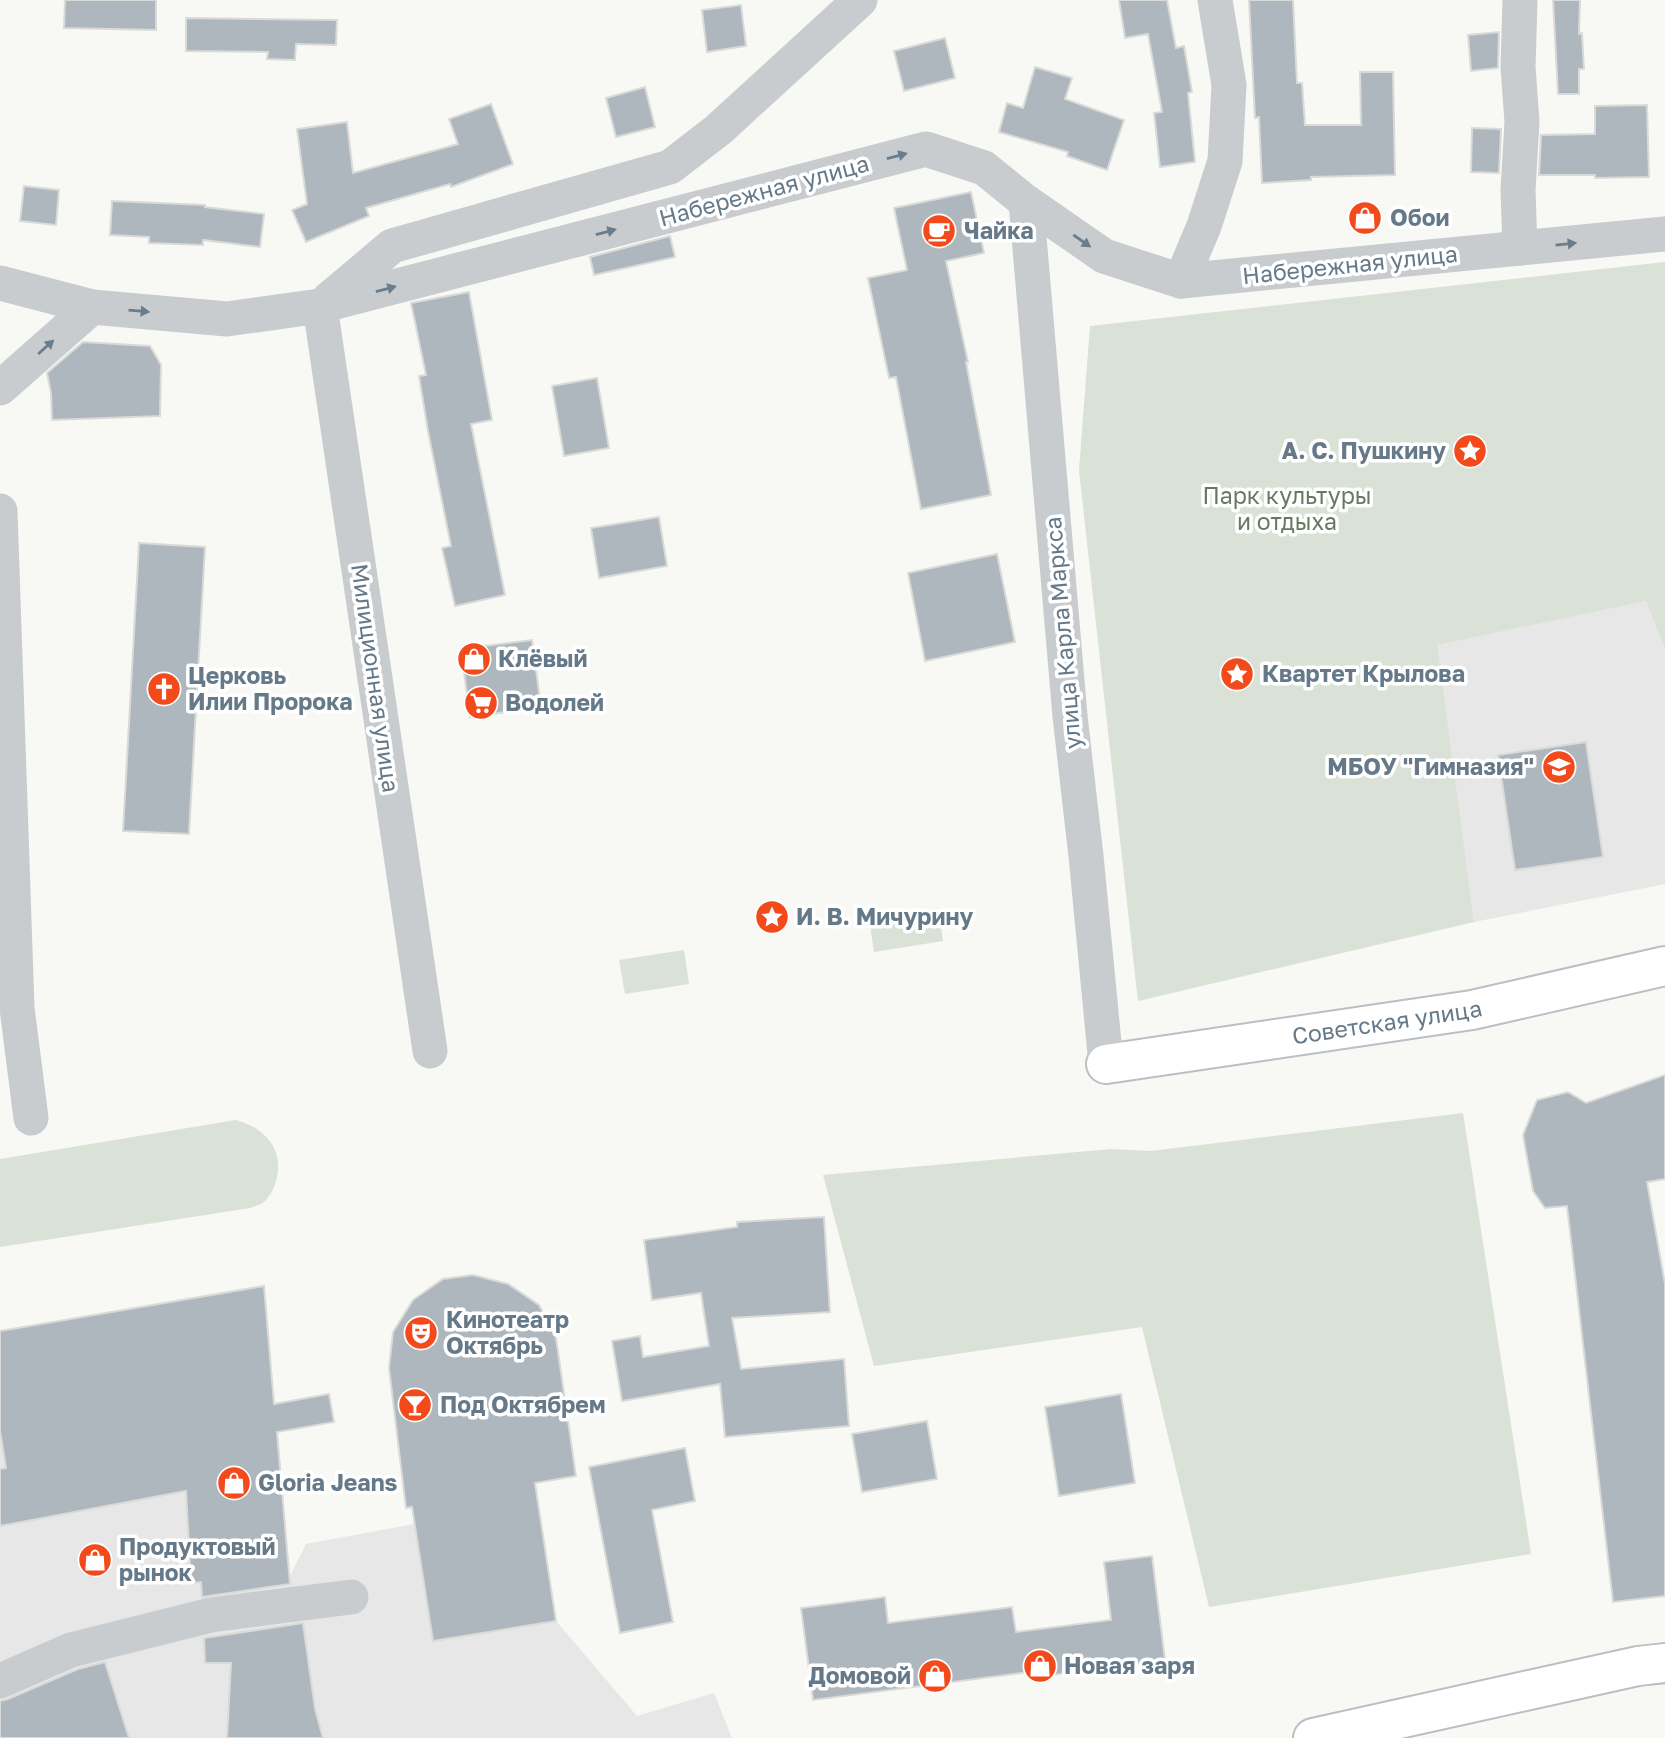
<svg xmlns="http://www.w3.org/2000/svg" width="1665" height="1738" font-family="'Golos Text',sans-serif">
<rect width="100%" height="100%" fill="#f8f8f5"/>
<g fill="#e6e7e6">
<path d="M 1646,601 L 1665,649 L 1665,884 L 1474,922 L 1436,645 Z"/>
<path d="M 181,1401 L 191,1583 L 290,1576 L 306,1544 L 414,1524 L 433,1641 L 556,1621 L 637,1716 L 714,1693 L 732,1738 L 0,1738 L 0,1433 Z"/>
</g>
<g fill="#dae1d6">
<path d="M 1665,262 L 1665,649 L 1646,601 L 1437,645 L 1474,922 L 1138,1001 L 1079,470 L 1090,326 Z"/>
<path d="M 938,908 L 943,941 L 874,952 L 869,918 Z"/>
<path d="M 684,950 L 689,984 L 625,994 L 619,960 Z"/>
<path d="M 1463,1113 L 1531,1554 L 1209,1607 L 1142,1327 L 874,1366 L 823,1175 L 1111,1149 L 1151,1151 Z"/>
<path d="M 236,1120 C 249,1124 260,1129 269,1140 C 283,1157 280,1185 265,1201 C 261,1205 255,1206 250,1208 L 0,1247 L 0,1159 Z"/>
</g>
<g fill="#aeb7bd" stroke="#dadad8" stroke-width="2">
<path d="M 65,0 L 156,0 L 156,30 L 64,28 Z"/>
<path d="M 1119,0 L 1167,0 L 1176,48 L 1184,46 L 1192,92 L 1188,93 L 1195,162 L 1160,167 L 1154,113 L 1162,112 L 1148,34 L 1125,38 Z"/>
<path d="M 1249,0 L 1293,0 L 1297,83 L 1302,83 L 1305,125 L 1361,125 L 1360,72 L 1393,72 L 1395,175 L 1311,177 L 1311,180 L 1262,183 L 1259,117 L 1255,118 Z"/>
<path d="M 1553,0 L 1580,0 L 1579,34 L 1582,33 L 1584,69 L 1579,69 L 1579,94 L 1558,94 Z"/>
<path d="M 741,5 L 746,46 L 707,52 L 702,10 Z"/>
<path d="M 186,18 L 337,20 L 336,45 L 296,44 L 295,60 L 267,59 L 268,52 L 186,51 Z"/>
<path d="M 1499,32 L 1498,68 L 1471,71 L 1468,35 Z"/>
<path d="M 945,38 L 955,78 L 904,91 L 894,51 Z"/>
<path d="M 1035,67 L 1072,78 L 1065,99 L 1124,120 L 1107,170 L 1067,156 L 1068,152 L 999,132 L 1007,103 L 1023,108 Z"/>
<path d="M 645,87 L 655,127 L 616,137 L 606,98 Z"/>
<path d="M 491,104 L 513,164 L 451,187 L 450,184 L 366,208 L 369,216 L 306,242 L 292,210 L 307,204 L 297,129 L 347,122 L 353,173 L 458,144 L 449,119 Z"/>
<path d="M 1647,105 L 1649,177 L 1595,178 L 1595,175 L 1539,175 L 1541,135 L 1595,134 L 1595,106 Z"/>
<path d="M 1472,128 L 1501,129 L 1499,173 L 1471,172 Z"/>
<path d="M 24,186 L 59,190 L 56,225 L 20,221 Z"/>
<path d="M 971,192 L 984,253 L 946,261 L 968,362 L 966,362 L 991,495 L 921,509 L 896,377 L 889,378 L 868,278 L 907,270 L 894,208 Z"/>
<path d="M 112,201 L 205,205 L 205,207 L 264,214 L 260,247 L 203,240 L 203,245 L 149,243 L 149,237 L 110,235 Z"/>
<path d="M 670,236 L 675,257 L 594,275 L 590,257 Z"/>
<path d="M 469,292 L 492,420 L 471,424 L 505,595 L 455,606 L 442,548 L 451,546 L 428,431 L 419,376 L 426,375 L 411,303 Z"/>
<path d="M 83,342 L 150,346 L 161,365 L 160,416 L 52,420 L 51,393 L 47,373 Z"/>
<path d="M 597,378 L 609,448 L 564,456 L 552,386 Z"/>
<path d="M 659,517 L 667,566 L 599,578 L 591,528 Z"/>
<path d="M 139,543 L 205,547 L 189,834 L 123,831 Z"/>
<path d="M 997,554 L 1015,642 L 925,661 L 908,573 Z"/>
<path d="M 532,640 L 541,707 L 470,717 L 461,649 Z"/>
<path d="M 1586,742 L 1603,857 L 1515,870 L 1498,755 Z"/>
<path d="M 1665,1075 L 1665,1179 L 1647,1182 L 1665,1284 L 1665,1596 L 1613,1602 L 1567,1206 L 1545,1208 L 1533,1191 L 1523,1135 L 1537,1100 L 1568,1092 L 1586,1103 Z"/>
<path d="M 824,1217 L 830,1312 L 732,1318 L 741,1369 L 844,1359 L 849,1426 L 725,1437 L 720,1384 L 622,1401 L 612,1341 L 640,1336 L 643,1357 L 709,1346 L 701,1293 L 652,1300 L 644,1240 L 737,1227 L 737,1222 Z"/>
<path d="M 473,1275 L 508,1284 L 539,1305 L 556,1338 L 576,1476 L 535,1483 L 556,1621 L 433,1641 L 412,1507 L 406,1508 L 389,1368 L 393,1332 L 413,1300 L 443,1279 Z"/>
<path d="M 264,1286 L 274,1404 L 329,1394 L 334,1422 L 277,1432 L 290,1584 L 202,1597 L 201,1582 L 191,1583 L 186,1491 L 0,1526 L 0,1469 L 6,1468 L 0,1431 L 0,1331 Z"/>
<path d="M 1121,1394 L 1135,1483 L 1059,1496 L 1045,1407 Z"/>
<path d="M 927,1421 L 937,1479 L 862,1492 L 852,1434 Z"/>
<path d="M 685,1448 L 695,1501 L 652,1510 L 673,1622 L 620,1633 L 589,1467 Z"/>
<path d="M 1152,1556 L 1165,1660 L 1030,1678 L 1029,1672 L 813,1700 L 801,1608 L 885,1597 L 888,1623 L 1012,1607 L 1016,1632 L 1111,1620 L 1104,1562 Z"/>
<path d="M 303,1623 L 315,1709 L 323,1738 L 227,1738 L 231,1663 L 205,1663 L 204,1638 Z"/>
<path d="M 105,1662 L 129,1738 L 0,1738 L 0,1701 L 8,1699 L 78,1669 Z"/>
</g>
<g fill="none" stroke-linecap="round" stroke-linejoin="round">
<g stroke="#bbbfc3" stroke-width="42">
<g id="major">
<path id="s1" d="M 1106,1064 L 1472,1010 L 1665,966"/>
<path d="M 1313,1738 L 1638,1666 L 1665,1663"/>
</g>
</g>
<g stroke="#c8cccf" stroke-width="35">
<path d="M 1520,0 L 1518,67 L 1522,122 L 1518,190 L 1520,248"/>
<path d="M 1026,202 L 1070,716 L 1086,856 L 1106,1064"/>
<path d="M 1181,281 L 1204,226 L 1225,161 L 1229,85 L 1215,0"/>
<path d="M 0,283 L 92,307 L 227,319 L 320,306 L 926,149 L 984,168 L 1026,202 L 1104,256 L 1181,281 L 1665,234"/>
<path d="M 328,300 L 392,246 L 670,167 L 718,130 L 860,0"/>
<path d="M 320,306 L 430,1051"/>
<path d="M 0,388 L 92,307"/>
<path d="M 0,511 L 17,1008 L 31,1118"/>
<path d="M 0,1681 L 71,1650 L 211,1615 L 351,1597"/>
</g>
<use href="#major" stroke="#fff" stroke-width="38"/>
</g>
<defs><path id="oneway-solid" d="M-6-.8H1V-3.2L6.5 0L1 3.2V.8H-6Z" transform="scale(1.75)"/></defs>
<g fill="#6a7d8c">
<use href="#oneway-solid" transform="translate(897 156) rotate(-15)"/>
<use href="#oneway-solid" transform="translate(606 232) rotate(-15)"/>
<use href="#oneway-solid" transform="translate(1082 241) rotate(35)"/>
<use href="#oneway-solid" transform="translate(1566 244) rotate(-6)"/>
<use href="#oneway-solid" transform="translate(386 289) rotate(-15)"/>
<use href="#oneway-solid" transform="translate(139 311) rotate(5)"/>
<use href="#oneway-solid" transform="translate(46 347) rotate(-42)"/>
</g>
<defs>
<g id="shop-disc" transform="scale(1.75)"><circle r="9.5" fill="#f24a1b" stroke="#fff"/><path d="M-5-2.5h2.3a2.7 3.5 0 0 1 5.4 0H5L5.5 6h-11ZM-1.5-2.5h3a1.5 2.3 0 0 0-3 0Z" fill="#fff"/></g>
<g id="cafe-disc" transform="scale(1.75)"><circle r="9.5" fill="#f24a1b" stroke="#fff"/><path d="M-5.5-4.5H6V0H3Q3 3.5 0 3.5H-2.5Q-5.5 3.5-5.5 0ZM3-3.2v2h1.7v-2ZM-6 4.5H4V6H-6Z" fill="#fff"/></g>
<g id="sight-disc" transform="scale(1.75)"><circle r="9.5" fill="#f24a1b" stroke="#fff"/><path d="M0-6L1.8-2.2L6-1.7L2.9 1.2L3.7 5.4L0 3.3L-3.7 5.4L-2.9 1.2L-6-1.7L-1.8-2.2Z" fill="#fff"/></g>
<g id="church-disc" transform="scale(1.75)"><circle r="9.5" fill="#f24a1b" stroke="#fff"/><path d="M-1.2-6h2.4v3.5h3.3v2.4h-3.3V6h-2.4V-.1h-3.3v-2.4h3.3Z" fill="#fff"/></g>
<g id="supermarket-disc" transform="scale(1.75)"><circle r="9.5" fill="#f24a1b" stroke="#fff"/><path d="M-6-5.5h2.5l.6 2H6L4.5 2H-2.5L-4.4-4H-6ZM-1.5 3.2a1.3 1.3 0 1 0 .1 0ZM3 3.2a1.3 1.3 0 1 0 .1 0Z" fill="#fff"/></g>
<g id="school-disc" transform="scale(1.75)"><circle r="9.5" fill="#f24a1b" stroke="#fff"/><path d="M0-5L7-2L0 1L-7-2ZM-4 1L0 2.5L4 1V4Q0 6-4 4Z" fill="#fff"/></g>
<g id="theatre-disc" transform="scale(1.75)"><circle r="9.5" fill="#f24a1b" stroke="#fff"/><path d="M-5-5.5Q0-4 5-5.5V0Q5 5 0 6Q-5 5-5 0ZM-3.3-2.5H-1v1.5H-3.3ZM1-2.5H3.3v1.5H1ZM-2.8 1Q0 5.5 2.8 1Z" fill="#fff"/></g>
<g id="bar-disc" transform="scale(1.75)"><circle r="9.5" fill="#f24a1b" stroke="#fff"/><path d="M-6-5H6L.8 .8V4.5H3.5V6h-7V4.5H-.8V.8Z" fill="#fff"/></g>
</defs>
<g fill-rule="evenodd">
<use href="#shop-disc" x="1365" y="218"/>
<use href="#cafe-disc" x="939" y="231"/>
<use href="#sight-disc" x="1470" y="451"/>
<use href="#shop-disc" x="474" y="659"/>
<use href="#sight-disc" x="1237" y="674"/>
<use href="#church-disc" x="164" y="689"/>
<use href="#supermarket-disc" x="481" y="703"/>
<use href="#school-disc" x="1559" y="767"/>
<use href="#sight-disc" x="772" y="917"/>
<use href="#theatre-disc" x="421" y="1333"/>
<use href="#bar-disc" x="415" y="1405"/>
<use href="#shop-disc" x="234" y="1483"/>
<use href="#shop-disc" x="95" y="1560"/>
<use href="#shop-disc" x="1040" y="1666"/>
<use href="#shop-disc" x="935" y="1676"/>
</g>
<g text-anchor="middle" stroke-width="7" stroke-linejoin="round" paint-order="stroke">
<g font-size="23" fill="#657989" stroke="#fff">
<text transform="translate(764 191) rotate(-15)" y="8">Набережная улица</text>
<text transform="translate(1350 265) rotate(-6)" y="8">Набережная улица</text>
<text transform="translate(1063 633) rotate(-95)" y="8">улица Карла Маркса</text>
<text transform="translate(375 678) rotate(82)" y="8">Милиционная улица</text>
<text dy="8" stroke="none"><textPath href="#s1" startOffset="284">Советская улица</textPath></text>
</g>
<g font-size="23" font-weight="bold" fill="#657989" stroke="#fff" text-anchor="start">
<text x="1390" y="226">Обои</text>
<text x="964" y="239">Чайка</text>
<text x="1446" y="459" text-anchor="end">А. С. Пушкину</text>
<text x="498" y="667">Клёвый</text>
<text x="1262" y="682">Квартет Крылова</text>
<text x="188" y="684">Церковь<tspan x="188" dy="26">Илии Пророка</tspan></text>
<text x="505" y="711">Водолей</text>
<text x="1534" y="775" text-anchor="end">МБОУ "Гимназия"</text>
<text x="796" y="925">И. В. Мичурину</text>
<text x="446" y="1328">Кинотеатр<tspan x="446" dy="26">Октябрь</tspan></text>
<text x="440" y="1413">Под Октябрем</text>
<text x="258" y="1491">Gloria Jeans</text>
<text x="119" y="1555">Продуктовый<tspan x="119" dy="26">рынок</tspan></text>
<text x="1064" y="1674">Новая заря</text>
<text x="911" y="1684" text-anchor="end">Домовой</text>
</g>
<g font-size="23" fill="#667a60" stroke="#fff">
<text x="1287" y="504">Парк культуры<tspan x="1287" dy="26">и отдыха</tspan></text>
</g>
</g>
</svg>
